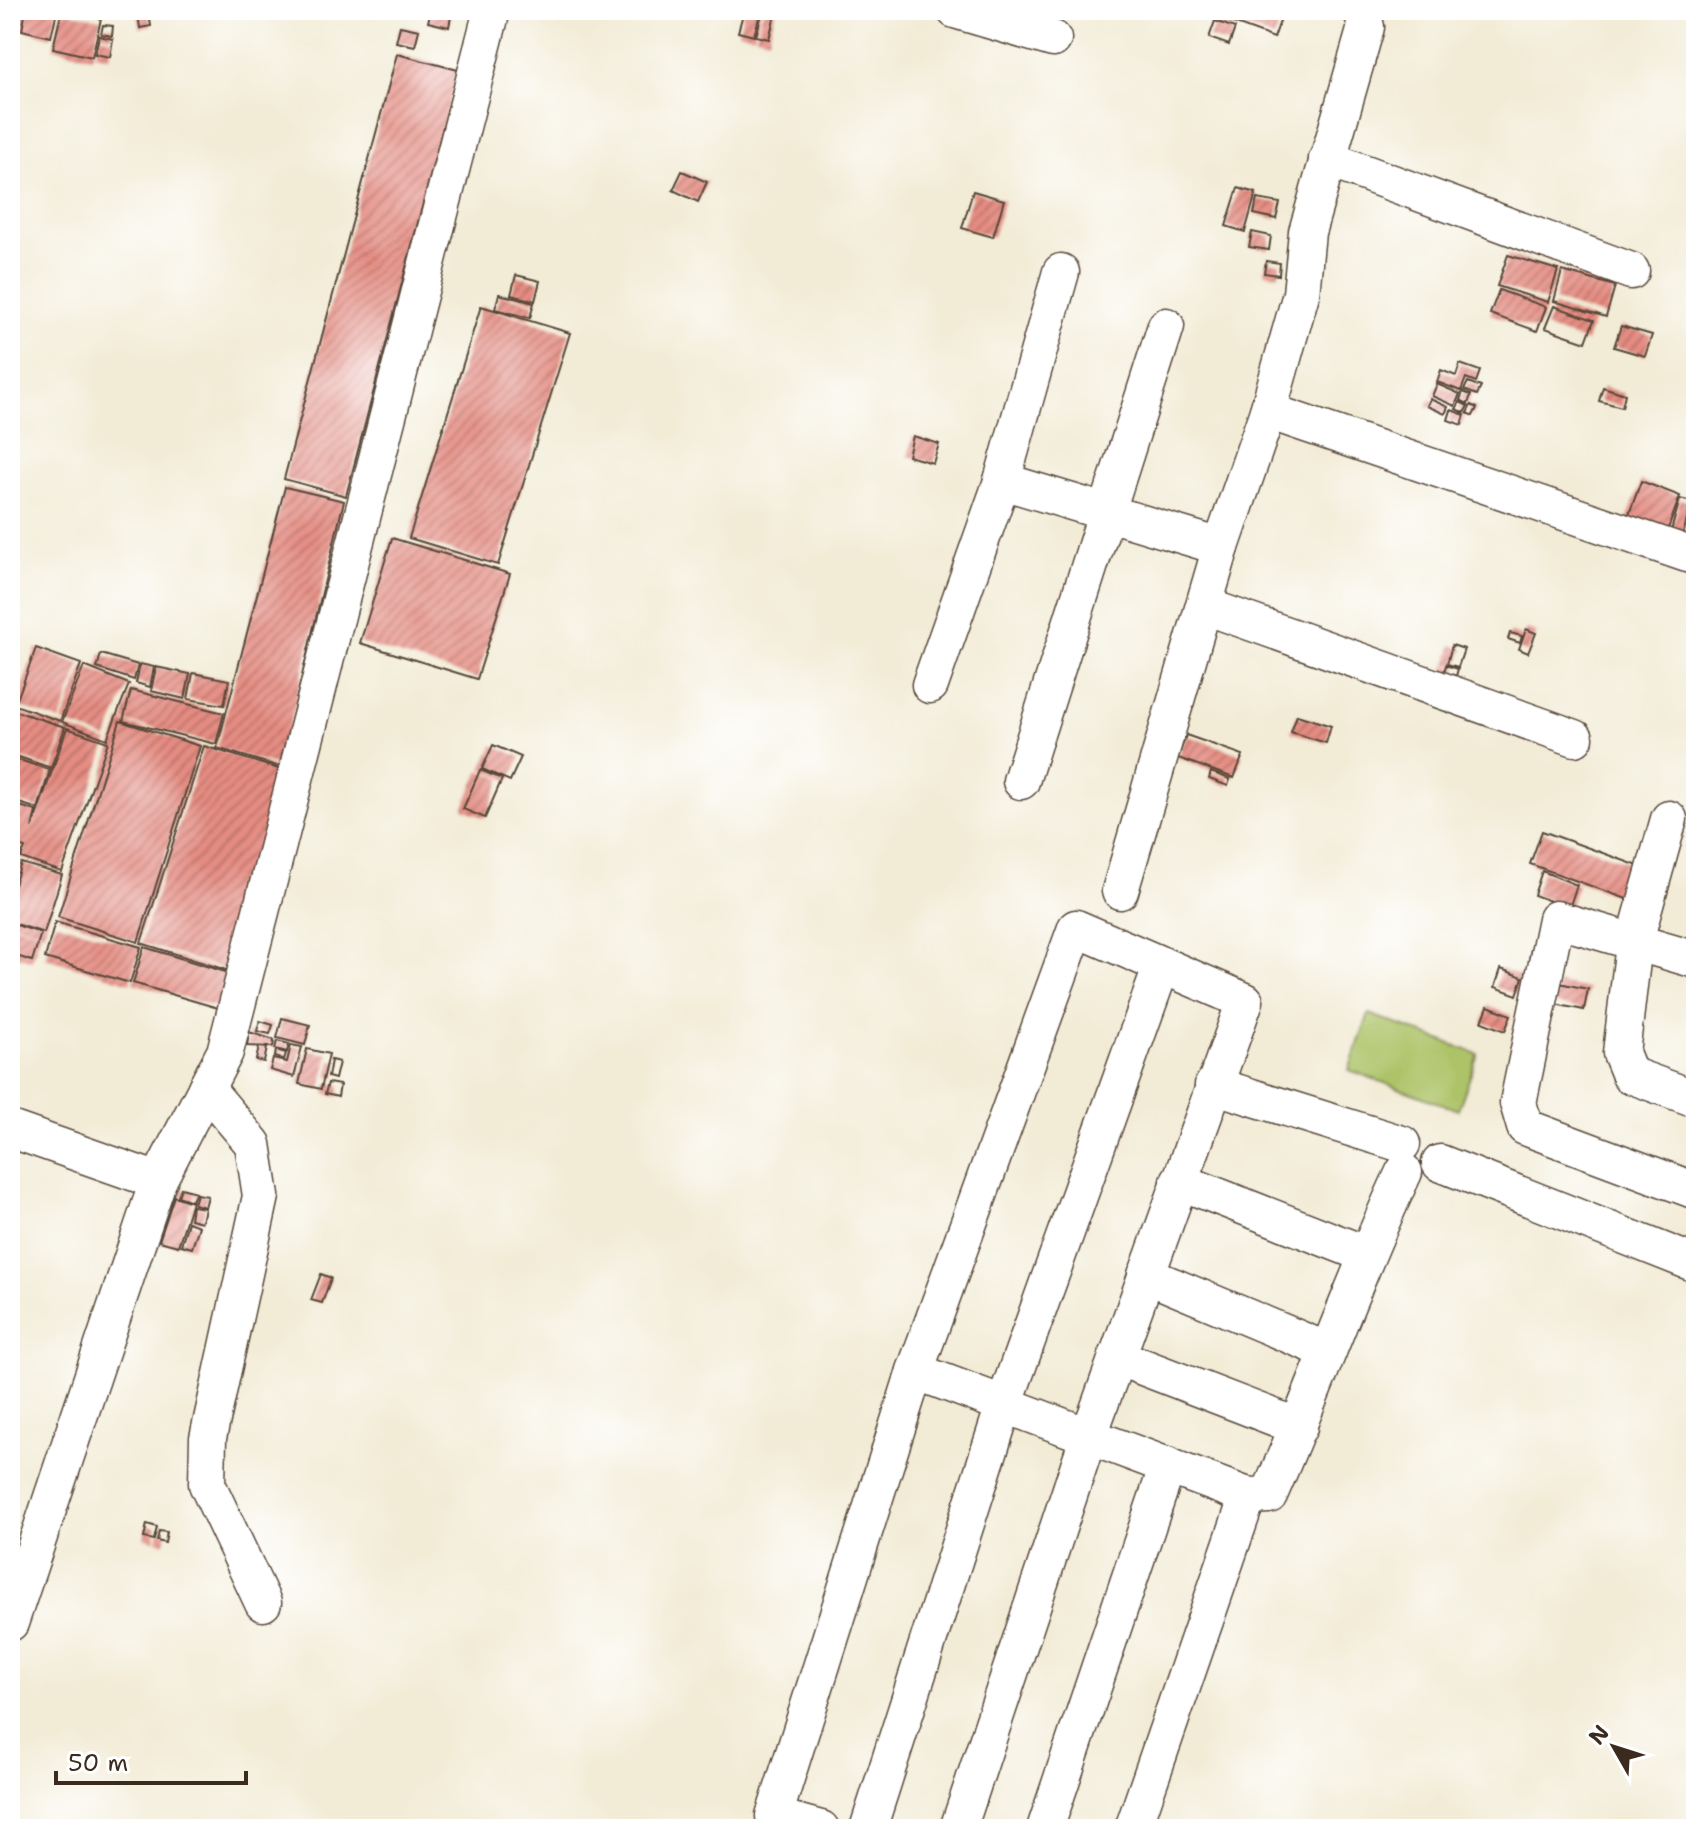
<svg xmlns="http://www.w3.org/2000/svg" width="1706" height="1839" font-family="'Shantell Sans',sans-serif">
<defs>
<pattern id="building-hatch" width="6" height="6" patternUnits="userSpaceOnUse" patternTransform="scale(2)"><rect width="6" height="6" fill="#e58c82"/><path d="M-1 1l2-2M0 6l6-6M5 7l2-2" fill="none" stroke="#bb736a"/></pattern>
</defs>
<rect width="100%" height="100%" fill="#fff"/>
<filter id="ink" filterUnits="userSpaceOnUse"><feTurbulence type="fractalNoise" baseFrequency=".0125" numOctaves="2"/><feDisplacementMap in="SourceGraphic" scale="16" xChannelSelector="R" yChannelSelector="G"/><feConvolveMatrix kernelMatrix="1 2 1 2 8 2 1 2 1" color-interpolation-filters="sRGB"/></filter>
<filter id="wash" filterUnits="userSpaceOnUse"><feTurbulence type="fractalNoise" baseFrequency=".006" numOctaves="4" result="noise"/><feDisplacementMap in="SourceGraphic" scale="32" xChannelSelector="R" yChannelSelector="G"/><feGaussianBlur stdDeviation="1.8" result="paint"/><feColorMatrix in="noise" values="0 0 0 0 0 0 0 0 0 0 0 0 0 0 0 0 0 1.4 0 .05"/><feComposite in="paint" operator="in"/></filter>
<g filter="url(#wash)">
<rect width="100%" height="100%" fill="#f2ebd5"/>
<path fill="#adc368" stroke="#747643" stroke-width="2" d="M 1369,1014 L 1478,1054 L 1458,1110 L 1349,1070 Z"/>
<g id="blocks">
<g fill="url(#building-hatch)">
<path d="M 10,10 L 22,13 L 18,28 L 10,26 Z"/>
<path d="M 26,10 L 57,11 L 51,37 L 22,30 Z"/>
<path d="M 62,10 L 101,19 L 92,57 L 53,48 Z"/>
<path d="M 431,10 L 452,11 L 449,27 L 428,22 Z"/>
<path d="M 744,10 L 761,10 L 754,36 L 738,32 Z"/>
<path d="M 763,10 L 776,10 L 769,39 L 756,36 Z"/>
<path d="M 1216,10 L 1284,10 L 1274,38 L 1214,16 Z"/>
<path d="M 149,14 L 151,26 L 140,28 L 138,15 Z"/>
<path d="M 1215,21 L 1235,28 L 1229,45 L 1209,38 Z"/>
<path d="M 103,25 L 113,26 L 112,36 L 101,34 Z"/>
<path d="M 400,26 L 419,30 L 415,46 L 396,42 Z"/>
<path d="M 10,29 L 18,31 L 13,50 L 10,50 Z"/>
<path d="M 99,36 L 113,39 L 110,57 L 95,54 Z"/>
<path d="M 397,54 L 458,70 L 346,496 L 284,479 Z"/>
<path d="M 682,171 L 707,182 L 698,202 L 673,190 Z"/>
<path d="M 1238,188 L 1256,193 L 1245,232 L 1226,226 Z"/>
<path d="M 973,191 L 1004,200 L 993,237 L 962,228 Z"/>
<path d="M 1257,199 L 1280,203 L 1276,219 L 1254,214 Z"/>
<path d="M 1252,232 L 1271,236 L 1269,250 L 1249,247 Z"/>
<path d="M 1508,255 L 1558,270 L 1548,302 L 1497,286 Z"/>
<path d="M 1266,261 L 1280,263 L 1279,275 L 1264,273 Z"/>
<path d="M 1562,271 L 1615,286 L 1606,317 L 1554,301 Z"/>
<path d="M 516,275 L 540,281 L 535,301 L 511,295 Z"/>
<path d="M 1499,290 L 1546,307 L 1537,331 L 1490,314 Z"/>
<path d="M 499,294 L 534,303 L 530,318 L 495,309 Z"/>
<path d="M 481,306 L 570,333 L 498,565 L 409,538 Z"/>
<path d="M 1554,306 L 1594,320 L 1586,342 L 1545,328 Z"/>
<path d="M 1621,326 L 1652,335 L 1645,356 L 1614,347 Z"/>
<path d="M 1460,364 L 1480,371 L 1476,382 L 1466,378 L 1461,391 L 1437,382 L 1441,370 L 1456,376 Z"/>
<path d="M 1468,382 L 1481,387 L 1477,395 L 1464,390 Z"/>
<path d="M 1437,384 L 1460,394 L 1455,406 L 1432,396 Z"/>
<path d="M 1603,387 L 1625,394 L 1622,407 L 1599,401 Z"/>
<path d="M 1463,392 L 1471,395 L 1468,404 L 1460,400 Z"/>
<path d="M 1430,399 L 1448,407 L 1445,414 L 1427,406 Z"/>
<path d="M 1460,402 L 1468,406 L 1464,413 L 1456,409 Z"/>
<path d="M 1471,405 L 1477,408 L 1473,416 L 1467,413 Z"/>
<path d="M 1451,410 L 1465,415 L 1462,425 L 1448,420 Z"/>
<path d="M 913,436 L 939,444 L 933,463 L 908,456 Z"/>
<path d="M 1641,481 L 1680,496 L 1665,537 L 1626,523 Z"/>
<path d="M 285,487 L 344,501 L 280,767 L 217,748 Z"/>
<path d="M 1680,499 L 1692,502 L 1683,534 L 1671,531 Z"/>
<path d="M 392,538 L 510,574 L 477,679 L 360,643 Z"/>
<path d="M 1526,629 L 1536,633 L 1528,653 L 1519,649 Z"/>
<path d="M 1510,633 L 1522,636 L 1520,643 L 1508,639 Z"/>
<path d="M 1452,645 L 1464,649 L 1458,667 L 1447,664 Z"/>
<path d="M 36,648 L 81,664 L 60,721 L 15,705 Z"/>
<path d="M 101,654 L 138,665 L 134,680 L 97,668 Z"/>
<path d="M 140,664 L 154,667 L 150,687 L 136,683 Z"/>
<path d="M 1446,665 L 1458,669 L 1456,676 L 1444,672 Z"/>
<path d="M 84,666 L 129,684 L 107,739 L 62,722 Z"/>
<path d="M 156,667 L 190,674 L 185,699 L 151,691 Z"/>
<path d="M 193,673 L 229,680 L 224,705 L 188,699 Z"/>
<path d="M 131,690 L 224,713 L 216,744 L 123,721 Z"/>
<path d="M 12,710 L 65,727 L 51,768 L 10,754 Z"/>
<path d="M 1297,715 L 1331,726 L 1326,743 L 1291,732 Z"/>
<path d="M 120,721 L 200,746 L 138,942 L 58,917 Z"/>
<path d="M 67,728 L 108,742 L 62,872 L 21,858 L 25,848 L 10,843 L 10,803 L 36,811 L 32,828 Z"/>
<path d="M 1186,735 L 1243,755 L 1234,778 L 1178,758 Z"/>
<path d="M 493,745 L 521,757 L 510,781 L 482,769 Z"/>
<path d="M 204,746 L 292,773 L 229,971 L 141,943 Z"/>
<path d="M 10,757 L 50,770 L 38,809 L 10,800 Z"/>
<path d="M 480,770 L 502,779 L 485,818 L 463,809 Z"/>
<path d="M 1211,772 L 1230,779 L 1228,786 L 1209,779 Z"/>
<path d="M 1542,831 L 1647,869 L 1635,902 L 1530,864 Z"/>
<path d="M 10,847 L 21,851 L 11,881 L 10,881 Z"/>
<path d="M 21,863 L 62,875 L 44,933 L 10,922 L 10,898 Z"/>
<path d="M 1542,871 L 1577,885 L 1569,908 L 1534,895 Z"/>
<path d="M 55,922 L 141,947 L 130,983 L 45,958 Z"/>
<path d="M 10,923 L 41,933 L 32,961 L 10,954 Z"/>
<path d="M 144,947 L 229,973 L 218,1008 L 133,983 Z"/>
<path d="M 1501,969 L 1523,977 L 1517,995 L 1495,987 Z"/>
<path d="M 1559,983 L 1588,989 L 1584,1010 L 1554,1004 Z"/>
<path d="M 1488,1006 L 1511,1015 L 1505,1031 L 1482,1022 Z"/>
<path d="M 282,1018 L 310,1025 L 305,1045 L 277,1038 Z"/>
<path d="M 260,1021 L 273,1025 L 270,1034 L 257,1031 Z"/>
<path d="M 249,1032 L 274,1040 L 273,1047 L 247,1046 Z"/>
<path d="M 277,1041 L 289,1044 L 287,1052 L 275,1049 Z"/>
<path d="M 291,1045 L 302,1047 L 294,1077 L 270,1070 L 273,1059 L 287,1062 Z"/>
<path d="M 259,1047 L 267,1048 L 264,1062 L 256,1060 Z"/>
<path d="M 307,1049 L 329,1054 L 321,1089 L 299,1084 Z"/>
<path d="M 276,1050 L 286,1053 L 284,1060 L 275,1057 Z"/>
<path d="M 331,1060 L 339,1062 L 335,1079 L 328,1077 Z"/>
<path d="M 328,1083 L 340,1085 L 338,1097 L 325,1094 Z"/>
<path d="M 181,1188 L 196,1192 L 192,1201 L 178,1196 Z"/>
<path d="M 197,1194 L 208,1196 L 205,1207 L 194,1204 Z"/>
<path d="M 174,1196 L 192,1202 L 178,1246 L 159,1241 Z"/>
<path d="M 192,1206 L 205,1208 L 202,1222 L 190,1219 Z"/>
<path d="M 188,1222 L 199,1226 L 192,1248 L 181,1245 Z"/>
<path d="M 321,1274 L 331,1278 L 322,1303 L 311,1300 Z"/>
<path d="M 147,1524 L 157,1527 L 154,1540 L 144,1538 Z"/>
<path d="M 159,1531 L 167,1532 L 165,1543 L 157,1541 Z"/>
</g>
</g>
</g>
<g filter="url(#ink)">
<use href="#blocks" fill-opacity="0" stroke="#564739" stroke-width="2"/>
<g fill="none" stroke-linecap="round" stroke-linejoin="round">
<g stroke="#564739" stroke-width="39">
<g id="minor">
<path d="M 955,10 L 1053,39"/>
<path d="M 1327,159 L 1631,271"/>
<path d="M 1268,411 L 1696,557"/>
<path d="M 1002,481 L 1221,547"/>
<path d="M 1205,606 L 1575,738"/>
<path d="M 930,685 L 1002,481 L 1061,272"/>
<path d="M 1021,781 L 1166,326"/>
<path d="M 1669,819 L 1634,944 L 1621,1053 L 1630,1075 L 1696,1099"/>
<path d="M 1120,891 L 1221,547 L 1268,411 L 1301,294 L 1307,232 L 1366,27 L 1362,10"/>
<path d="M 1696,960 L 1556,919 L 1518,1103 L 1525,1127 L 1696,1191"/>
<path d="M 1213,1085 L 1402,1144"/>
<path d="M 206,1088 L 253,1144 L 261,1196 L 208,1438 L 207,1484 L 263,1603"/>
<path d="M 10,1129 L 158,1181 L 225,1052 L 492,10"/>
<path d="M 1440,1163 L 1696,1264"/>
<path d="M 1179,1181 L 1365,1254"/>
<path d="M 1146,1275 L 1328,1351"/>
<path d="M 1117,1357 L 1299,1427"/>
<path d="M 915,1371 L 1248,1496 L 1269,1495 C 1316,1388 1354,1278 1404,1172"/>
<path d="M 10,1623 L 158,1181"/>
<path d="M 821,1829 L 774,1816 L 915,1371 L 1076,928 L 1245,1001 L 1088,1438 L 958,1829"/>
<path d="M 868,1829 L 1004,1405 L 1162,965"/>
<path d="M 1045,1829 L 1168,1465"/>
<path d="M 1133,1829 L 1248,1496"/>
</g>
</g>
<use href="#minor" stroke="#fff" stroke-width="36"/>
</g>
</g>
<rect width="1706" height="1839" fill="none" stroke="#fff" stroke-width="40"/>
<g transform="translate(1614 1747) rotate(309)" stroke="#ffffff" stroke-width="6" paint-order="stroke">
<path d="M0-6L14 30L0 20L-14 30Z" fill="#3b2a1e"/>
<text y="-12" font-size="22" font-weight="bold" text-anchor="middle" fill="#3b2a1e">N</text>
</g>
<path d="M56 1771v12h190v-12" fill="none" stroke="#3b2a1e" stroke-width="4"/>
<text x="68" y="1771" font-size="24" fill="#3b2a1e" stroke="#ffffff" stroke-width="6" paint-order="stroke">50 m</text>
</svg>
